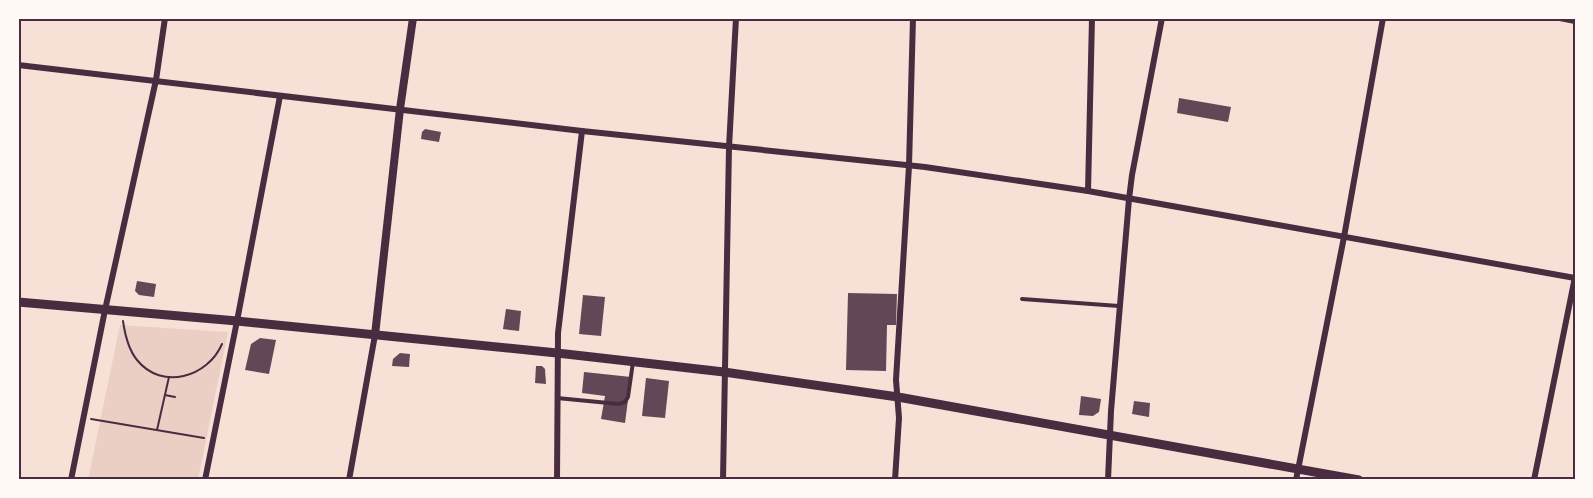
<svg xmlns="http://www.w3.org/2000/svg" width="1593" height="498" font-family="Ubuntu,sans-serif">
<rect width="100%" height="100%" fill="#f7e1d7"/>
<path fill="#ebcfc5" d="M 120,325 L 228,332 L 198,480 L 88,480 Z"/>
<g fill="#644757">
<path d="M 1179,98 L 1231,107 L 1228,122 L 1177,113 Z"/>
<path d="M 425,129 L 441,132 L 439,142 L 421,139 L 422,132 Z"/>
<path d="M 137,281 L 156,284 L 154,297 L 139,295 L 135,291 Z"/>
<path d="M 848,293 L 897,294 L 896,325 L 887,325 L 886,371 L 846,370 Z"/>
<path d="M 583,295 L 605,297 L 601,336 L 579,334 Z"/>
<path d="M 506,309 L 521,311 L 519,331 L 503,329 Z"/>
<path d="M 260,338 L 276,340 L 269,374 L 245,370 L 251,344 Z"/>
<path d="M 400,353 L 410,354 L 409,367 L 392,366 L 393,359 Z"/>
<path d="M 536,366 L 542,366 L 545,369 L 546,384 L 535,383 Z"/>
<path d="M 584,372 L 631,377 L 625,423 L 601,419 L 605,396 L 582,393 Z"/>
<path d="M 646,378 L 669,381 L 665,418 L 642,416 Z"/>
<path d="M 1081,396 L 1101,399 L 1099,412 L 1093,416 L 1079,415 Z"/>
<path d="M 1134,401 L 1150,403 L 1149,417 L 1132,414 Z"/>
</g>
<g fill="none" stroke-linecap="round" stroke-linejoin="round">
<g stroke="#4a2c40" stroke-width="2">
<path d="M 123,321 C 125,335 128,349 137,360 C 162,391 208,377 222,344"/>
<path d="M 165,395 L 175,397"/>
<path d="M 91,419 L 204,438"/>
<path d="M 157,430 L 169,377"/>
</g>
<g stroke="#4a2c40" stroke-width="4">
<path d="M 1022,299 L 1119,306"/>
<path d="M 557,398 L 619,404 L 625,402 L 628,397 L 633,362"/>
</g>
<g stroke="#4a2c40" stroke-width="6">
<path d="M 1560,18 L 1575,21"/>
<path d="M 18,65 L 582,131 L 925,167 L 1088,191 L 1575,278"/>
<path d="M 1088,191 L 1092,18"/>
<path d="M 71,480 L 105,310 L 156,80 L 165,18"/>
<path d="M 205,480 L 237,321 L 280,96"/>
<path d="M 349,480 L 375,335"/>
<path d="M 557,480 L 558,333 L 582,131"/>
<path d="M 723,480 L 729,147 L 736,18"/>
<path d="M 895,480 L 899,418 L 896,380 L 909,166 L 913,18"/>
<path d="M 1108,480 L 1111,411 L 1129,199 L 1132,175 L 1162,18"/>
<path d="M 1296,480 L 1344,237 L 1383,18"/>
<path d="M 1534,480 L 1575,277"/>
</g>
<path stroke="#4a2c40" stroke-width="8" d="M 375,335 L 400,109 L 413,18"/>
<path stroke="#4a2c40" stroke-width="9" d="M 18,302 L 237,321 L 557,353 L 724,372 L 898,397 L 1359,480"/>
</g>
<rect width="1593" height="498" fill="none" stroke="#fffaf5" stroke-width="39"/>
<rect x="20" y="20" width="1554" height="458" fill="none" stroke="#4a2c40" stroke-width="2"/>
</svg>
